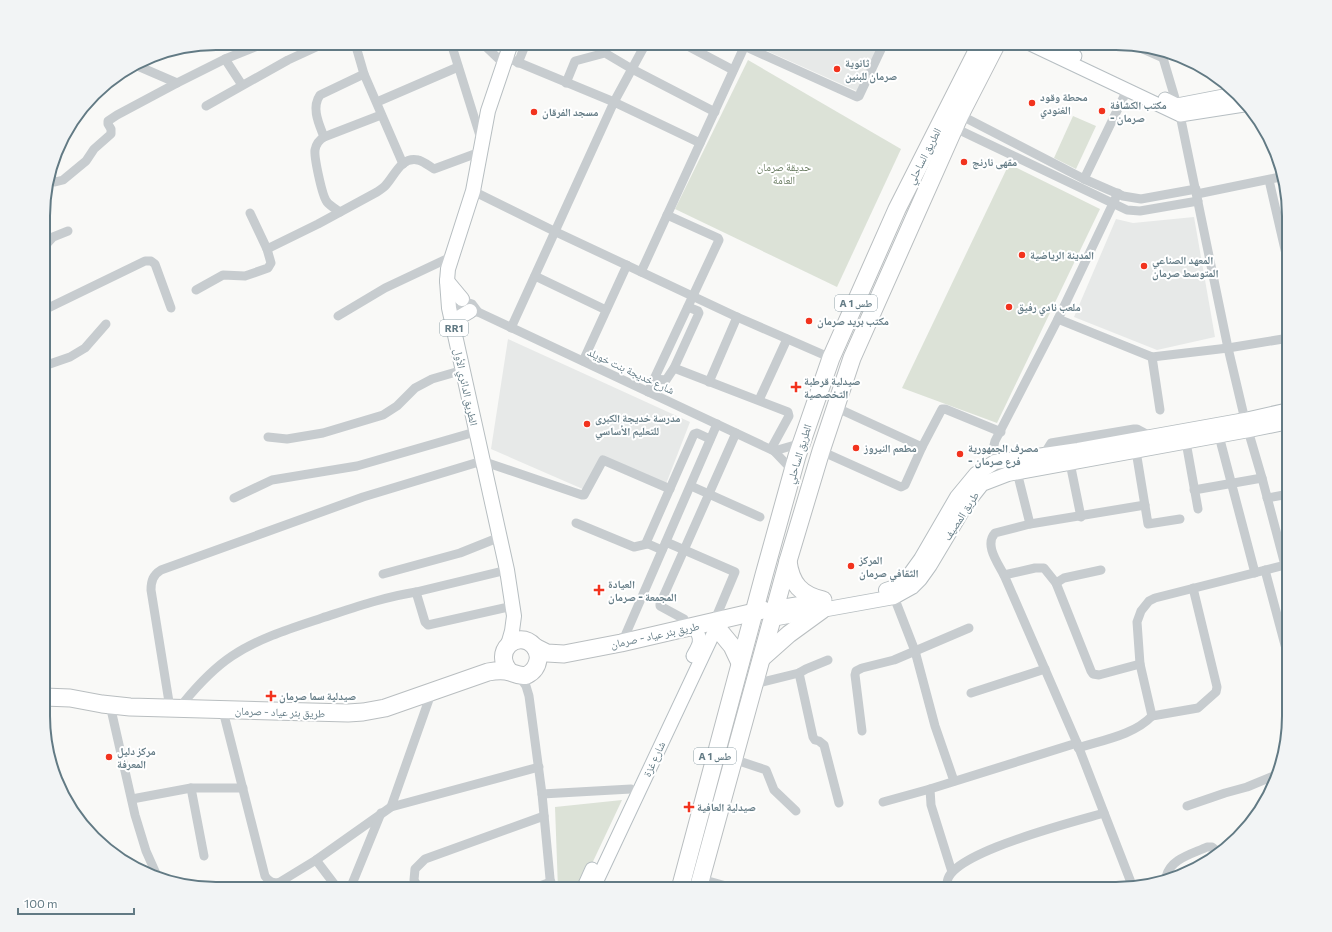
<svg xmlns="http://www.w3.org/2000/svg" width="1332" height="932" font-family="Commissioner,'Noto Naskh Arabic',sans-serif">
<rect width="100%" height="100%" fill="#f9f9f7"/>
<g fill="#e7e9e8">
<path d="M 758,43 L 880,43 L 857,91 L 756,46 Z"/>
<path d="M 1194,217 L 1215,337 L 1157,350 L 1074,317 L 1116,219 L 1133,223 Z"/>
<path d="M 508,339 L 690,422 L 666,484 L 602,457 L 585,490 L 491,449 Z"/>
</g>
<g fill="#dce2d7">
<path d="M 748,60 L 901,149 L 837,287 L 675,209 Z"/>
<path d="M 1073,116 L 1096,126 L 1076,169 L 1054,158 Z"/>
<path d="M 1009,164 L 1100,209 L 997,423 L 902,388 Z"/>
<path d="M 622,800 L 580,889 L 558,889 L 555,807 Z"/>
</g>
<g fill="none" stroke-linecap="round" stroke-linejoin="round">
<g stroke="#b6bec2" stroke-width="15">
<g id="secondary">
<path d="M 1028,43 L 1180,115 L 1244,105"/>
<path d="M 1048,43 L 1075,56"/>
<path d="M 1165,99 L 1177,105 L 1234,94"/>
<path d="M 693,656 C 697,648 702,642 698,634"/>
<path d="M 583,889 L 592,869"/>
<path d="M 593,889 L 715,630"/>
</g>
</g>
<g stroke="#b7bec1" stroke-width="16">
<g id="primary">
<path d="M 447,281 L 462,299"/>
<path d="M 453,325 L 460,317 L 470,311"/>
<path d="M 886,590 L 892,588 L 908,577 L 921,559 L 957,497 L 976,474 L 995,462 L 1078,450 L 1245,420 L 1289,410"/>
<path d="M 775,608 L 824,600"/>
<path d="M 772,619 L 894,597 L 912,587 L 920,579 L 930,565 L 967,503 L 982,484 L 1008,474 L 1249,430 L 1289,422"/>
<path d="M 508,645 L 512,631 L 514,616 L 507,570 L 449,308 L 447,281 L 448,269 L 473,191 L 488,111 L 511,43"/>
</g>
</g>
<g stroke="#b9bec0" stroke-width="19">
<g id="highway">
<path d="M 788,561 C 791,584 801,595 823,600"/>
<path d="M 718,629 L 732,646 L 740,663"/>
<path d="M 535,647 L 547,653 L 564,654 L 621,643 L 763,610"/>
<path d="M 762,658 L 789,634 L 822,610"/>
<path d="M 44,697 L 70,698 L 102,704 L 130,707 L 348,713 L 363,712 L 385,708 L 488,672 C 494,671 503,670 510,672 C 516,674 520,677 527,675 C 533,672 537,667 538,660 C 539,655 537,650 534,646 C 518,628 491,652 510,672"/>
<path d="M 680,889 L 764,575 L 797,456 L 831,358 L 897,209 L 981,43"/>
<path d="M 698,889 L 788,561 L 821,451 L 852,358 L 960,115 L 997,43"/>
</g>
</g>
<g stroke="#c7cccf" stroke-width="9">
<path d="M 355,43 L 364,74 L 403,164"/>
<path d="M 451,43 L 481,139"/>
<path d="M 482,43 L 503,63"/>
<path d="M 682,43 L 733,70"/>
<path d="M 744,46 L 857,97 L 859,96 L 884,43"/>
<path d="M 1138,47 L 1163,58"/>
<path d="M 1166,51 L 1163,58 L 1180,115 L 1228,348 L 1245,420 L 1262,478 L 1285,565"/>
<path d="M 505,57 L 614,102 L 700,143"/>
<path d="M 225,59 L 242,85"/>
<path d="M 518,63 L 526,43"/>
<path d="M 140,67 L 177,83 L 225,59 L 265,43"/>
<path d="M 566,83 L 575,61 L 605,53 L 632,69 L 715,112"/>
<path d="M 377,102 L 458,67"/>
<path d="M 206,106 L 288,60 L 325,43"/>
<path d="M 960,115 L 1084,179 L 1123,196 L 1141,199 L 1196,189"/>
<path d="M 955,128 L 1127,210 L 1140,211 L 1198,201"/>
<path d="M 324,137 C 319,124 311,108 320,95 L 364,74"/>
<path d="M 50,177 L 55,182 L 63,180 L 86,161 L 94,149 L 111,134 L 111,129 L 108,124 L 108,121 L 117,115 L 177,83"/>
<path d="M 1084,179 L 1127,90"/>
<path d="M 1269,180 L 1289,267"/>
<path d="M 473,191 L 556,232 L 737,317 L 831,358"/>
<path d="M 1197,194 L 1280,177"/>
<path d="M 340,212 C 336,209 330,206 327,202 C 322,196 314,157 315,150 C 316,144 319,140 324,137 L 381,115"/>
<path d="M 250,213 L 267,249 L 318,224 L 377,192 C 380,190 383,188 385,186 C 394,177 401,156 418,160 C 423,161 429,166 434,169 L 480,152"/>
<path d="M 44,247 L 53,237 L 68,231"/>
<path d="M 641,272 L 746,43"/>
<path d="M 535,276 L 606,310"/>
<path d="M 196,290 L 223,275 L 245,276 L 268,268 L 271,263 L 267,249"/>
<path d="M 457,299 L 472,304 L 478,312"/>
<path d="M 449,308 L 478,312 L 774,451 L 793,471"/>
<path d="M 44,310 L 145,261 L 151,261 L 155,264 L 171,308"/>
<path d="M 338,316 L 385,288 L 453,256"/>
<path d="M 1058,319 L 1152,357 L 1228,348 L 1289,338"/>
<path d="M 511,328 L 614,102 L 646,43"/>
<path d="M 1152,357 L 1160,410"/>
<path d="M 583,361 L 627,265"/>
<path d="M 44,366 L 70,357 L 85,348 L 106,324"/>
<path d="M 674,368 L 788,412 L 789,416 L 771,449"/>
<path d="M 654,379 L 666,380 L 674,368 L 699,313 L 698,311 L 688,307"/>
<path d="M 709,382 L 737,317"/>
<path d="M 648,392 L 719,240 L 718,238 L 667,215"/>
<path d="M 759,400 L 787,339"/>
<path d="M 835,407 L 922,447"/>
<path d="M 1219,436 L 1255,573"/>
<path d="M 268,437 L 287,439 L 323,433 L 383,415 L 397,406 L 415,388 L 432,379 L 463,370"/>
<path d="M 1186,442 L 1198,509"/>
<path d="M 774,451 L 802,443"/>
<path d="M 821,451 L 901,487 L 905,485 L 922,447 L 942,409 L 945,409 L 1001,432"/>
<path d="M 1136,451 L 1148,524 L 1180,519"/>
<path d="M 1043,456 L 1051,443 L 1134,429 L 1137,429 L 1152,437"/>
<path d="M 995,462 L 994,445 L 995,441 L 1058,319 L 1118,193"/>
<path d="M 1070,463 L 1081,517"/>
<path d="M 1017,472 L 1030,524"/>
<path d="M 691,486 L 760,517"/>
<path d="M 1194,490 L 1262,478"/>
<path d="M 234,498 L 272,480 L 357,466 L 475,432"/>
<path d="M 1267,498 L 1289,494"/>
<path d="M 576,523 L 634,547 L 647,544"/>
<path d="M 666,542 L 735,572 L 714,622"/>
<path d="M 662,550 L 646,543 L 694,434 L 697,433 L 710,439"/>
<path d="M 507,570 L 416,592 L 425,622 L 428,625 L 513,606"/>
<path d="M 1265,570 L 1289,660"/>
<path d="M 383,574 L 460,553 L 500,537"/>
<path d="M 1004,575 L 1035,568 L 1044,568 L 1056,583 L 1091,671 L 1093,674 L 1099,675 L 1140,664"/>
<path d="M 1056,583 L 1064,578 L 1101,570"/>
<path d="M 894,597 L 915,651 L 935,726 L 954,781"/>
<path d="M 684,619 L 660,606 L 660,604 L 736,433"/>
<path d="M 621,645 L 717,424"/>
<path d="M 799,673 L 813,737 L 815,740 L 819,741 L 824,745 L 839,803"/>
<path d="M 519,676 L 526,686 L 529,696 L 542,794 L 551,889"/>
<path d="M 754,684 L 799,673 L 806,669 L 828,660"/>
<path d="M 971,693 L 1045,669"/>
<path d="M 169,702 L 151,590 C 151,581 153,575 161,570 L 363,497 L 482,461 L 582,495 L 584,495 L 603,460 L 670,489"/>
<path d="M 184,702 C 198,685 214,668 232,656 C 259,638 292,628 322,618 C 353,608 384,597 416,592"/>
<path d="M 110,705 L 135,815 L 146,851 L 158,878"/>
<path d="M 222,707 L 265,876 C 269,882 273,884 280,882 L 316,860 L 391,807 L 539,767"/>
<path d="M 1152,716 L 1198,708 L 1216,692 L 1217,687 L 1193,588"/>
<path d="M 862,731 L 855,675 L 856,671 L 862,668 L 894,660 L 969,628"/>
<path d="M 1078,748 C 1103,740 1134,735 1152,716 L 1140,664 L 1137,622 L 1141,611 L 1149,601 L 1155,598 L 1289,564"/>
<path d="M 733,759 L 766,770 L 774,790 L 796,811"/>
<path d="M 191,788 L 204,856"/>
<path d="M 542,794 L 631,789"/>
<path d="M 132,799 L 191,788 L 243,788"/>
<path d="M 883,802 L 930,789"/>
<path d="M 1187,806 L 1225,793 L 1247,787 L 1278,774"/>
<path d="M 391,807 L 432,691"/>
<path d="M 316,860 L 338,889"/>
<path d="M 952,872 L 931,805 L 930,789 L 1077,743"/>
<path d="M 1166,877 C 1170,859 1192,854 1207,847 L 1212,847 L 1217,851"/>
<path d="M 701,879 L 737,889"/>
<path d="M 1132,885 L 1077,743 L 1004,575 C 998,563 984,545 995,533 L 1030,524 L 1145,505"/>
<path d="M 350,889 L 381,813"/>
<path d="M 419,889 L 414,880 L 415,869 L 425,859 L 544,816"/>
<path d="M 531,889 L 551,882"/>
<path d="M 950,889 C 925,858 1085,819 1104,813"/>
</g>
<use href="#secondary" stroke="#fff" stroke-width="13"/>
<use href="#primary" stroke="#fff" stroke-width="14"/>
<use href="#highway" stroke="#fff" stroke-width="17"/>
</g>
<g fill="#f2331e" stroke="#fff" stroke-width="1.5">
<circle cx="837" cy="69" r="4"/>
<circle cx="1032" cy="103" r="4"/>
<circle cx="1102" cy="111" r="4"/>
<circle cx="534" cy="112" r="4"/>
<circle cx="964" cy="162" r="4"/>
<circle cx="1022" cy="255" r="4"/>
<circle cx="1144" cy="266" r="4"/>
<circle cx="1009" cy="307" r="4"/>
<circle cx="809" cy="321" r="4"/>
<path d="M794 381h4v4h4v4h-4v4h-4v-4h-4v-4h4z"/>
<circle cx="587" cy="424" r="4"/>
<circle cx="856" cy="448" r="4"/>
<circle cx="960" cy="454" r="4"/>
<circle cx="851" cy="566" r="4"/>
<path d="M597 584h4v4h4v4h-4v4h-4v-4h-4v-4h4z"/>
<path d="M269 690h4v4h4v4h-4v4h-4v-4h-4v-4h4z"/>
<circle cx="109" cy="757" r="4"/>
<path d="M687 801h4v4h4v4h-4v4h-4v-4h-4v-4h4z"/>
</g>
<g text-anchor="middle" stroke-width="4" stroke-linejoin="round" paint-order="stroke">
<g fill="#fff" stroke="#91a2a9" stroke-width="1">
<rect x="835" y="295" width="42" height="16" rx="3"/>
<rect x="440" y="320" width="28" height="16" rx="3"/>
<rect x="694" y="748" width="42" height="16" rx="3"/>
</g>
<g font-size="10" font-weight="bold" fill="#627a84">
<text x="856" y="307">A 1 طس</text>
<text x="454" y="332">RR1</text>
<text x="715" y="760">A 1 طس</text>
</g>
<g font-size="11" font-weight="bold" fill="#627a84" stroke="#fff" text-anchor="start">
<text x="845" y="67">ثانوية<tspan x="845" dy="13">صرمان للبنين</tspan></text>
<text x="1040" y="101">محطة وقود<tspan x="1040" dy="13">الغنودي</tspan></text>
<text x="1110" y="109">مكتب الكشافة<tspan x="1110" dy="13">- صرمان</tspan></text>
<text x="542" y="116">مسجد الفرقان</text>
<text x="972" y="166">مقهى نارنج</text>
<text x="1030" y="259">المدينة الرياضية</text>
<text x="1152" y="264">المعهد الصناعي<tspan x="1152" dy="13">المتوسط صرمان</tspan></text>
<text x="1017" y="311">ملعب نادي رفيق</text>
<text x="817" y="325">مكتب بريد صرمان</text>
<text x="804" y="385">صيدلية قرطبة<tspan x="804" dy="13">التخصصية</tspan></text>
<text x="595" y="422">مدرسة خديجة الكبرى<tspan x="595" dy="13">للتعليم الأساسي</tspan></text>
<text x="864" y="452">مطعم النيروز</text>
<text x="968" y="452">مصرف الجمهورية<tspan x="968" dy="13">- فرع صرمان</tspan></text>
<text x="859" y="564">المركز<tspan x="859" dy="13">الثقافي صرمان</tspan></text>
<text x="608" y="588">العيادة<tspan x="608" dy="13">المجمعة - صرمان</tspan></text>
<text x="279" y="700">صيدلية سما صرمان</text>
<text x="117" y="755">مركز دليل<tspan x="117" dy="13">المعرفة</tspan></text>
<text x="697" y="811">صيدلية العافية</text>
</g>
<g font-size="11" fill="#627a84" stroke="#fff">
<text transform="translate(924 156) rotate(-63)" y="4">الطريق الساحلي</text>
<text transform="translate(631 371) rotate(25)" y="4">شارع خديجة بنت خويلد</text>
<text transform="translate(466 387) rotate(78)" y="4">الطريق الدائري الأول</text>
<text transform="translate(799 454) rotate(-73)" y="4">الطريق الساحلي</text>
<text transform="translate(961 516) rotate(-57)" y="4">طريق المصيف</text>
<text transform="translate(655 635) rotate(-12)" y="4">طريق بئر عياد - صرمان</text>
<text transform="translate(280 712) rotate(2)" y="4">طريق بئر عياد - صرمان</text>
<text transform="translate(654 759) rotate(-65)" y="4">شارع غزة</text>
</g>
<g font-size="11" fill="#697b61" stroke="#fff">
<text x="784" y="171">حديقة صرمان<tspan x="784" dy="13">العامة</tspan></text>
</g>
</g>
<path d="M0 0H1332V932H0ZM216 50H1116A166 166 0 0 1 1282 216V716A166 166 0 0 1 1116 882H216A166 166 0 0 1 50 716V216A166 166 0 0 1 216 50Z" fill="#f2f4f5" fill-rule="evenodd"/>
<path fill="none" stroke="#627a84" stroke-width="2" d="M216 50H1116A166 166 0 0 1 1282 216V716A166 166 0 0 1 1116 882H216A166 166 0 0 1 50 716V216A166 166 0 0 1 216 50Z"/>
<path d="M18 908v6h116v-6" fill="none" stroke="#627a84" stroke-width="2"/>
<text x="24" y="908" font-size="12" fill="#627a84" stroke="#ffffff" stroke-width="3" paint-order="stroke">100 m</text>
</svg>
